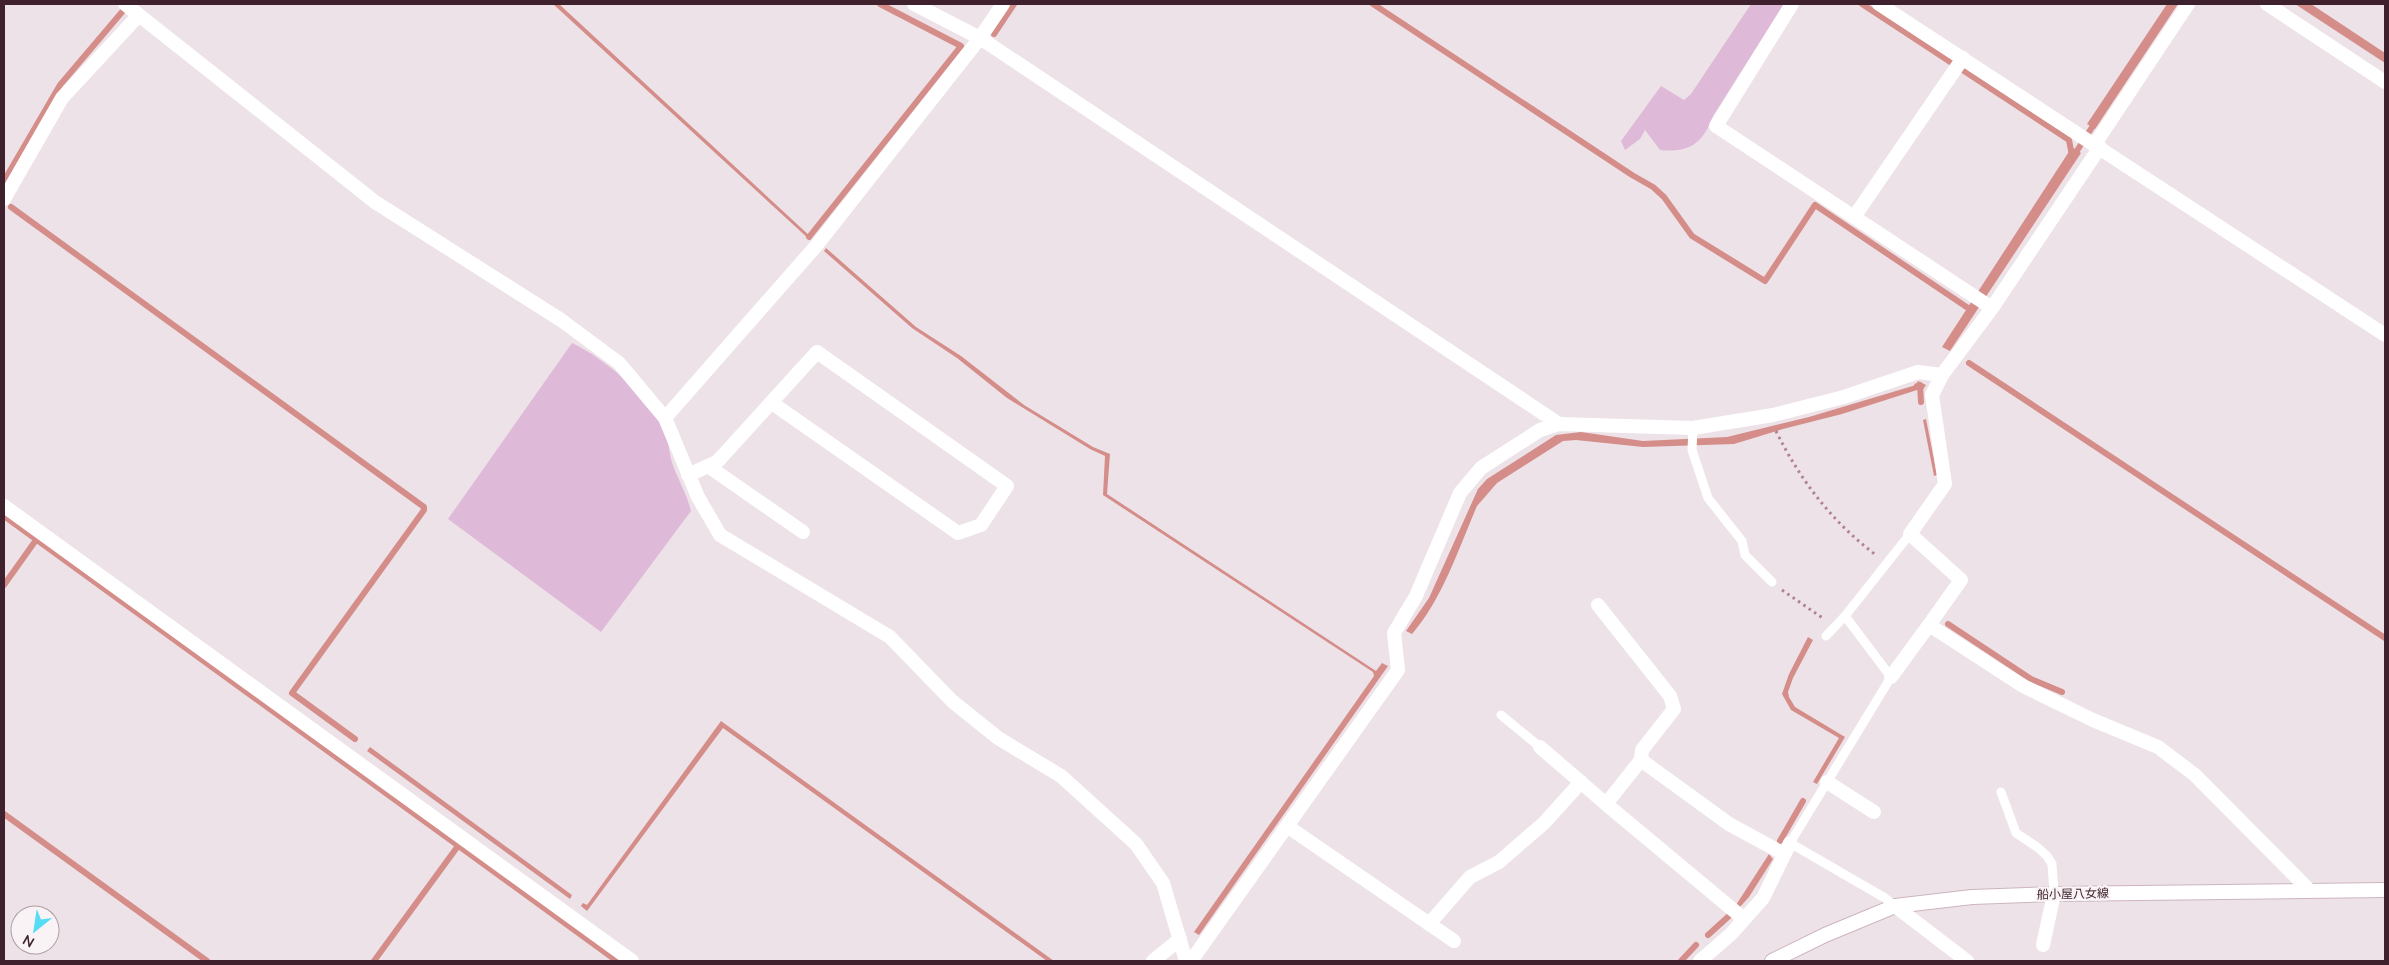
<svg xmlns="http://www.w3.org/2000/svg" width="2389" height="965" font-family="'Nunito Sans','Noto Sans JP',sans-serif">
<rect width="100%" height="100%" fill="#ede2e8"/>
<g fill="#dfbad8">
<path d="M 1751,4 L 1784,4 L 1713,116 C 1703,143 1690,153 1660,150 L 1645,130 L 1640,139 L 1625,150 L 1621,141 L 1661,86 L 1684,100 L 1691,94 Z"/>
<path d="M 572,343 C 604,358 652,398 665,431 C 669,442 669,456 674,468 C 680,483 687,495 691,511 L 601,632 L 448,519 Z"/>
</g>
<g fill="#d48d88">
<path d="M 553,4 L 559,4 L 812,238 L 810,240 Z"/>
<path d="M 2167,4 L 2178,4 L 2095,129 L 2087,124 Z"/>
<path d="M 2295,4 L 2311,4 L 2385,53 L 2385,63 Z"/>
<path d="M 2072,147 L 2081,153 L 1950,351 L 1942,347 Z"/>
<path d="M 826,248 L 916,327 L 961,356 L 1024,405 L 1093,447 L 1110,454 L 1107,494 L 1376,671 L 1382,663 L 1388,666 L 1199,935 L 1194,932 L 1374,676 L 1373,672 L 1103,495 L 1105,456 L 1090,449 L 1007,398 L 957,358 L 912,328 L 824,251 Z"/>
<path d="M 1918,381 L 1926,385 L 1922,391 L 1917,390 L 1842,414 L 1783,429 L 1734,444 L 1643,447 L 1576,440 L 1563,441 L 1497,483 L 1477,506 C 1458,550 1443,598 1412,634 L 1406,631 L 1429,598 L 1478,489 L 1487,479 L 1556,435 L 1581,432 L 1643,441 L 1727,437 L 1809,417 L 1916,385 Z"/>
<path d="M 1926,419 L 1937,475 L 1934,476 L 1923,420 Z"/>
<path d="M 1808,637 L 1813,640 L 1793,678 L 1788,692 L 1789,697 L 1795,707 L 1845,737 L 1817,784 L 1813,782 L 1839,738 L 1791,710 L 1782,694 L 1789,674 Z"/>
<path d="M 721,721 L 1054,961 L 1047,961 L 723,728 L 587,911 L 581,906 L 583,903 L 587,905 Z"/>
<path d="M 370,747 L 572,895 L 570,899 L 367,751 Z"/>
<path d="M 1769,854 L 1773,859 L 1749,897 L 1739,908 L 1736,905 Z"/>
</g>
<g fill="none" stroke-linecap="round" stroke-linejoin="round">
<g stroke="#d48d88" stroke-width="6">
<path d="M 1373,4 L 1632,175 L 1653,187 L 1664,197 L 1692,236 L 1765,281 L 1815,205 L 1971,310"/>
<path d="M 1862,4 L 2069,140 L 2072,156"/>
<path d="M 994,34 L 1014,4"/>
<path d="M 2073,157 L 2096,121"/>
<path d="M 4,181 L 60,85 L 122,12"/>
<path d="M 11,207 L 424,507 L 424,510 L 292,693 L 355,739"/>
<path d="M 809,237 L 961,46 L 880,4"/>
<path d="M 1969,363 L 2385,638"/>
<path d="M 1917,386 L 1920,385 L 1921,402"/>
<path d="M 4,516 L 617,961"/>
<path d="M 4,585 L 36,540"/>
<path d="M 1948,624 L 2031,679 L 2062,692"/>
<path d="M 4,814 L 207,961"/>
<path d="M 1780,841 L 1803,801"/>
<path d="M 1708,935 L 1729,916"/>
<path d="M 374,961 L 458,846"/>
<path d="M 1681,961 L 1696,945"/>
</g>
<g stroke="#cdb5c0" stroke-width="16">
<path id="secondary" d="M 1772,961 L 1825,935 L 1895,906 L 1972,897 L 2054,894 L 2385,890"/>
</g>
<g stroke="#b18195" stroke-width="3" stroke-dasharray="2.5 4" stroke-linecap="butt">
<path d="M 1776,431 C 1800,480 1832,522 1876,555"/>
<path d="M 1782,590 L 1824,619"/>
</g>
<g stroke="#fff" stroke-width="9">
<path d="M 1693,428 L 1692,450 L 1708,498 L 1742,541 L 1745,555 L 1772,582"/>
<path d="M 1826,636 L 1845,616"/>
<path d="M 1501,715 L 1540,747"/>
<path d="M 2001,792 L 2016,833 L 2037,847 L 2047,856 L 2052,864 L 2054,894"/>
<path d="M 1895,906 L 1885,898 L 1790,843 L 1891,677 L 1845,616 L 1910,534"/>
</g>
<g stroke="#fff" stroke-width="14">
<path d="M 125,4 L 375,202 L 561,320 L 619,363 L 665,418 L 698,497 L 720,535 L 890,637 L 952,701 L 998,738 L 1061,776 L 1136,844 L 1163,883 L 1186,961"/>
<path d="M 914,4 L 980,38 L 1559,424"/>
<path d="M 1792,4 L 1716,126 L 1992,308"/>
<path d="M 1879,4 L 2385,335"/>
<path d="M 2267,4 L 2385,82"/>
<path d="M 2095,144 L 2188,4"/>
<path d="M 2100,147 L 1992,308 L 1942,375 L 1932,395 L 1945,484 L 1910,534 L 1961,580 L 1929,625 L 2023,686 L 2093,720 L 2158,747 L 2195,775 L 2310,891"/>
<path d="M 4,199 L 62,98 L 138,16"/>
<path d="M 1854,217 L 1963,58"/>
<path d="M 665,418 L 816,246 L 980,38 L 1003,4"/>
<path d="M 708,466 L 803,532"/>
<path d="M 688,475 L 717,462 L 817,352 L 1007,486 L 981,525 L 958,533 L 772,403"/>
<path d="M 4,506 L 632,961"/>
<path d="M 1598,605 L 1670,696 L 1674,709 L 1642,750 L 1641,760 L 1729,824 L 1784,854"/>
<path d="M 1891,677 L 1929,625"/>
<path d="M 1540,747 L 1606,804 L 1641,760"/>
<path d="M 1827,782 L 1874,812"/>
<path d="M 1606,804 L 1744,919"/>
<path d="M 1287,826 L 1454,941"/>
<path d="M 1895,906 L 1967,961"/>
<path d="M 1429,924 L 1470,877 L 1499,862 L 1544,823 L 1581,782"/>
<path d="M 2043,945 L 2054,894"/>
<path d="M 1153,961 L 1180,939"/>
<path d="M 1191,961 L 1398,670 L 1394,633 L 1416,596 L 1460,493 L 1481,468 L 1540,430 L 1559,424 L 1693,428 L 1773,415 L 1844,397 L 1918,372 L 1942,375"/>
<path d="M 1700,961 L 1731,934 L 1763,898 L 1790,843"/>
</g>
<use href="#secondary" stroke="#fff" stroke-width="14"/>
</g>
<g text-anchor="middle" stroke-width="4.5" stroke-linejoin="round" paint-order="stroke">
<g font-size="12" fill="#3e212c" stroke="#f9f3f6">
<text transform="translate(2073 894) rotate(-1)" y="4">船小屋八女線</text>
</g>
</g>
<rect width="2389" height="965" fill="none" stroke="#3e212c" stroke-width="10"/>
<g transform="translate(35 930) rotate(210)"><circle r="24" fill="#f9f3f6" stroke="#ae9fa5"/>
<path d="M0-4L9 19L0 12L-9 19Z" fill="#56ddf6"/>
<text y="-8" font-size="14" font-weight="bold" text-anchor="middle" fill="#3e212c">N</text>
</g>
</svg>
